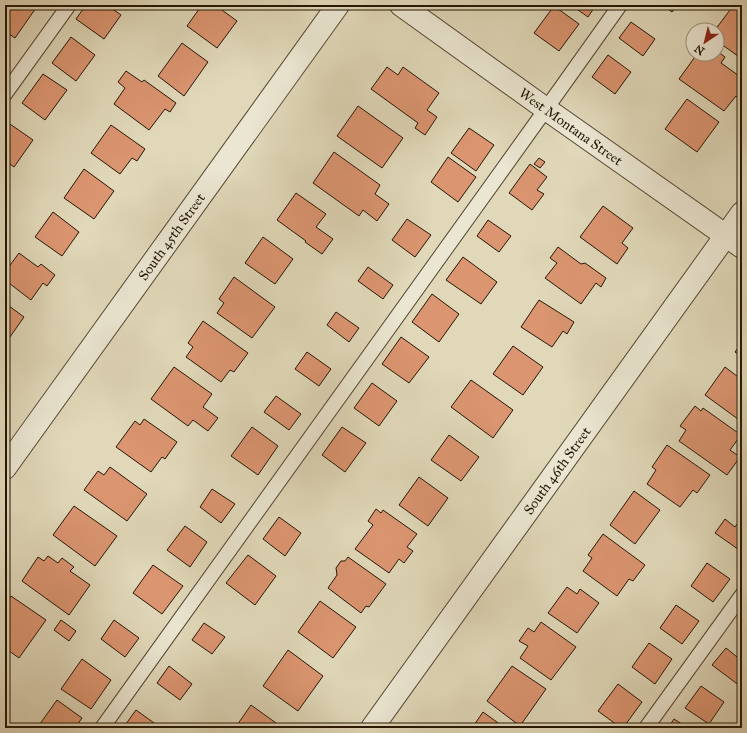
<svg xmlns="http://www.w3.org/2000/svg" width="747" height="733" font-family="'IM FELL Great Primer',serif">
<rect width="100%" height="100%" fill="#e0d8b9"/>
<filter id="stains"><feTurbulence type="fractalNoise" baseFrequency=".005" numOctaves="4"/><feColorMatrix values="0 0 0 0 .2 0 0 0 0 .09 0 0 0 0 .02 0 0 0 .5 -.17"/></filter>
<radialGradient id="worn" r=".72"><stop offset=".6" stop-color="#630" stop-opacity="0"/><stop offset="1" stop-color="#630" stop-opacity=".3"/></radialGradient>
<g fill="#db9571" stroke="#251605">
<path d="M 5,5 L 32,5 L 36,8 L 15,38 L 5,31 Z"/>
<path d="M 86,5 L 107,5 L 121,15 L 104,39 L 76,19 Z"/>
<path d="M 202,5 L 215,5 L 237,21 L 217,48 L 187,26 Z"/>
<path d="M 571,5 L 596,5 L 588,17 Z"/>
<path d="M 663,5 L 677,5 L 672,12 Z"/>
<path d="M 554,6 L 579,24 L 559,51 L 534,33 Z"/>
<path d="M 733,6 L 741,12 L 742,11 L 742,59 L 717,41 L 717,30 L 715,30 Z"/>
<path d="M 631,22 L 655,39 L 643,56 L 619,38 Z"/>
<path d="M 71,37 L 95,55 L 76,81 L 52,63 Z"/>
<path d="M 182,43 L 208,62 L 184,96 L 158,76 Z"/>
<path d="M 717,51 L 725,57 L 721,63 L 742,78 L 742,96 L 740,99 L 736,96 L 724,111 L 679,79 L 697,54 L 711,55 L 717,54 Z"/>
<path d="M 608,55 L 631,72 L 615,94 L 592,77 Z"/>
<path d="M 387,67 L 398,75 L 403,67 L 439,93 L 427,110 L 437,117 L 425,135 L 415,128 L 418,123 L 371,89 Z"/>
<path d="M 126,71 L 142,82 L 144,80 L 176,103 L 170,112 L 165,109 L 149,130 L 114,104 L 125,88 L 118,82 Z"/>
<path d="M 43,74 L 67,90 L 45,120 L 22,103 Z"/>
<path d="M 687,99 L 719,122 L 697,152 L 665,129 Z"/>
<path d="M 358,106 L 403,138 L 382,168 L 337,136 Z"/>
<path d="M 7,122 L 33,140 L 14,167 L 5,160 L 5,125 Z"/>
<path d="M 111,125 L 145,149 L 137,161 L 132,158 L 120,174 L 91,153 Z"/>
<path d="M 469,128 L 494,145 L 476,171 L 451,153 Z"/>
<path d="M 334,152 L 380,185 L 375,194 L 389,204 L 377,221 L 363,210 L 359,216 L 313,183 Z"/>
<path d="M 448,157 L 476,177 L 458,202 L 431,182 Z"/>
<path d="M 539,158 L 545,162 L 540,168 L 534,164 Z"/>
<path d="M 530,164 L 547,177 L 537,190 L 544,194 L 532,210 L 509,193 Z"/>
<path d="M 84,169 L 114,191 L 94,219 L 64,198 Z"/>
<path d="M 296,193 L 326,214 L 316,227 L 333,239 L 322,254 L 305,242 L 306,241 L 277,220 Z"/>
<path d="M 603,206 L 633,228 L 622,243 L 628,248 L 617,264 L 580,237 Z"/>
<path d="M 53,212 L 79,232 L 62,256 L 35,237 Z"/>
<path d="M 407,219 L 431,235 L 415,257 L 392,240 Z"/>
<path d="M 488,220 L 511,236 L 499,252 L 477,236 Z"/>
<path d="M 263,237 L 293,259 L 275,284 L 245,263 Z"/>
<path d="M 558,247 L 581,264 L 585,263 L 606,278 L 601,287 L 596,283 L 581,304 L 545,278 L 557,263 L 550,258 Z"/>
<path d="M 19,253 L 38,267 L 41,264 L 55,275 L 47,286 L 43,283 L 31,300 L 5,280 L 5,272 Z"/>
<path d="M 463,257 L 497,282 L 481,304 L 446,280 Z"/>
<path d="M 368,267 L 393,285 L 383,299 L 358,281 Z"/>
<path d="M 234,277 L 275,307 L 252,338 L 217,313 L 224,303 L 219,299 Z"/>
<path d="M 432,294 L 459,314 L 439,342 L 412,322 Z"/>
<path d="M 539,300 L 574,322 L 567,334 L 563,331 L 552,347 L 521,327 Z"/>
<path d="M 5,303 L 24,317 L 5,344 Z"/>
<path d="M 336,312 L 359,328 L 349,342 L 327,325 Z"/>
<path d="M 203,321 L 248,353 L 234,372 L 230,370 L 221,382 L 186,357 L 193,347 L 188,343 Z"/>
<path d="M 401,337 L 429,357 L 409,383 L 382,364 Z"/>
<path d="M 742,343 L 742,357 L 735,352 Z"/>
<path d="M 513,346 L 543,367 L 523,395 L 493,374 Z"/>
<path d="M 307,352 L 331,369 L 319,386 L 295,369 Z"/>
<path d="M 174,367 L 212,394 L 203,407 L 218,418 L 208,431 L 193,420 L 188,426 L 151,399 Z"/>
<path d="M 725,367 L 742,380 L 742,422 L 705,395 Z"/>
<path d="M 471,380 L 513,410 L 493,438 L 451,407 Z"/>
<path d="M 372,383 L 397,401 L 379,426 L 354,408 Z"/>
<path d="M 276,396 L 301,414 L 289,430 L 264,412 Z"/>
<path d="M 695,406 L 701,411 L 703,408 L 741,435 L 730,450 L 740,457 L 727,475 L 679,441 L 686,430 L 680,426 Z"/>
<path d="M 144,419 L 177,442 L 165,459 L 162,457 L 151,472 L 116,447 L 135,421 L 140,425 Z"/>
<path d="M 252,427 L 278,446 L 258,475 L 231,456 Z"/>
<path d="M 342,427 L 366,443 L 345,472 L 322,455 Z"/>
<path d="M 449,435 L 479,457 L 461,481 L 431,460 Z"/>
<path d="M 667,445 L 710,475 L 697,493 L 693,490 L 680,507 L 647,484 L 656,470 L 652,467 Z"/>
<path d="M 110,467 L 147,494 L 127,521 L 84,490 L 98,471 L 104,475 Z"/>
<path d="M 419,477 L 448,498 L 428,526 L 399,505 Z"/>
<path d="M 212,489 L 235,504 L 221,523 L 200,507 Z"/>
<path d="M 634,491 L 660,510 L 635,544 L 610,525 Z"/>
<path d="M 74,506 L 117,536 L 95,566 L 53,535 Z"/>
<path d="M 376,509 L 381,513 L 383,510 L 417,534 L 407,547 L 413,551 L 404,563 L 399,559 L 389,573 L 355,549 L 373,525 L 368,521 Z"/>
<path d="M 279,517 L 301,533 L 285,556 L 263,539 Z"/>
<path d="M 742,517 L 742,552 L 715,533 L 725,519 L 735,527 Z"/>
<path d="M 185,526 L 207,542 L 190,567 L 167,550 Z"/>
<path d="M 603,534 L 645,565 L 633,581 L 629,579 L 617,596 L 583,571 L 592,558 L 588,555 Z"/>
<path d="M 248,555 L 276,576 L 255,605 L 226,583 Z"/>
<path d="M 48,556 L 58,563 L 62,558 L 74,567 L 70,571 L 90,585 L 69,615 L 22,581 L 38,557 L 44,561 Z"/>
<path d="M 348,557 L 386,584 L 369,607 L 366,606 L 361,613 L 328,588 L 337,575 L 336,568 L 341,561 L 345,561 Z"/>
<path d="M 707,563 L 730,579 L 713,602 L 691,586 Z"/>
<path d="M 153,565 L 183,586 L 162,614 L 133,593 Z"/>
<path d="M 567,587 L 577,594 L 580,589 L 599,603 L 577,633 L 548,613 Z"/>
<path d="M 11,596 L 46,620 L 19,658 L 5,648 L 5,605 Z"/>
<path d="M 320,601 L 356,627 L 333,658 L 298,632 Z"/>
<path d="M 676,605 L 699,621 L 682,644 L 660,628 Z"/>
<path d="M 61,620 L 76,631 L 69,641 L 54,630 Z"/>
<path d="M 114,620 L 139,638 L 125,657 L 101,639 Z"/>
<path d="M 541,622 L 576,647 L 551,680 L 520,658 L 528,646 L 519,641 L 528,628 L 534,632 Z"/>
<path d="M 204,623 L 225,637 L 212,654 L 192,640 Z"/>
<path d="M 649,643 L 672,659 L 655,684 L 632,667 Z"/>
<path d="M 726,648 L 742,661 L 742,683 L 740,686 L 712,665 Z"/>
<path d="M 288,650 L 323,676 L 298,711 L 263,686 Z"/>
<path d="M 82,659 L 111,680 L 91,709 L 61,689 Z"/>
<path d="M 169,666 L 192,684 L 180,700 L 157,683 Z"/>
<path d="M 512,666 L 546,689 L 520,726 L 487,701 Z"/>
<path d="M 618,684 L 642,702 L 623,728 L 621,728 L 598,711 Z"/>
<path d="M 701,686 L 724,702 L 709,724 L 685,708 Z"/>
<path d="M 57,700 L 82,718 L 75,728 L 37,728 Z"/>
<path d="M 251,705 L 283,728 L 235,728 Z"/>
<path d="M 136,710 L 161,728 L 123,728 Z"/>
<path d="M 483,712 L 505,728 L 472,728 Z"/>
<path d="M 674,719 L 688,728 L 668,728 Z"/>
</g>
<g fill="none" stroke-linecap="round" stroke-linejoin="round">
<g stroke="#544632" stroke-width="16">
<g id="service">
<path d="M 5,94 L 69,5"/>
<path d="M 102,728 L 546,109 L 620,5"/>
<path d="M 646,728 L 742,595"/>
</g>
</g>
<g stroke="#544632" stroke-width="24">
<g id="minor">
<path id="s1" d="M 401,5 L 546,109 L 742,247"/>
<path id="s2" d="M 5,468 L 338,5"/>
<path id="s3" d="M 372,728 L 742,213"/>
</g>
</g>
<use href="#service" stroke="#ebe6d2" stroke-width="14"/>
<use href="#minor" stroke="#ebe6d2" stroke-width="22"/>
</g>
<g text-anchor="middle" stroke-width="3" stroke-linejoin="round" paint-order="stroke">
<g font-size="14" fill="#251605" stroke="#ebe6d2">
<text dy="5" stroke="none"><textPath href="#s1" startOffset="209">West Montana Street</textPath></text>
<text dy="5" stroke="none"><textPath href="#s2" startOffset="285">South 45th Street</textPath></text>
<text dy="5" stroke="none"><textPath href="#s3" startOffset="317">South 46th Street</textPath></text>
</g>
</g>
<rect width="747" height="733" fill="none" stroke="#e0d8b9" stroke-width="20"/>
<rect x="6" y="6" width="735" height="721" fill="none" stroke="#251605" stroke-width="2"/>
<rect x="10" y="10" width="727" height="713" fill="none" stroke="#251605"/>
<g transform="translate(705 42) rotate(215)"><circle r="19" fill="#ebe6d2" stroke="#9c9380"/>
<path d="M0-3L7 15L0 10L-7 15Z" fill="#8f2418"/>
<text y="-6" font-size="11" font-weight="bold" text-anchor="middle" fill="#251605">N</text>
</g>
<rect width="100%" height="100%" filter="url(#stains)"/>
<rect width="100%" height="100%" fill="url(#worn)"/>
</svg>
